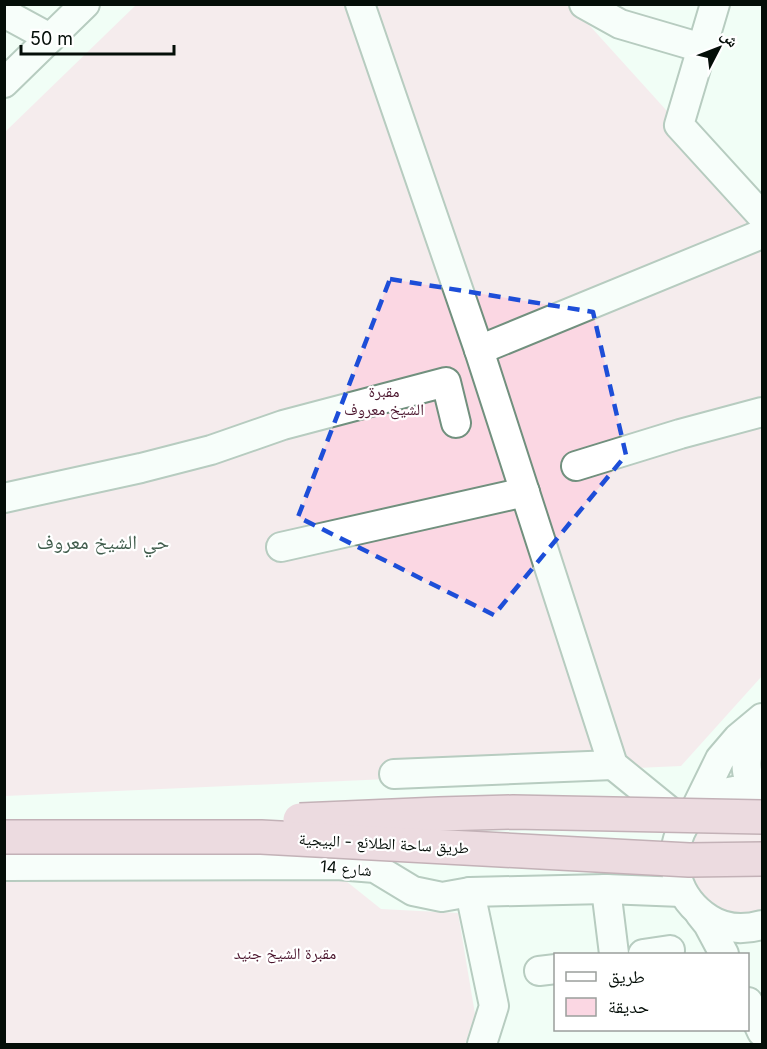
<svg xmlns="http://www.w3.org/2000/svg" width="767" height="1049" font-family="Inter,'Noto Naskh Arabic',sans-serif">
<rect width="100%" height="100%" fill="#f1fef6"/>
<g fill="#fbd7e3">
<path d="M 136,5 L 571,5 L 762,216 L 762,676 L 681,766 L 5,796 L 5,132 Z"/>
<path d="M 762,815 L 762,910 C 727,926 684,894 688,855 C 690,843 697,833 705,823 Z"/>
<path d="M 321,861 L 381,909 L 458,913 L 475,1014 L 465,1044 L 5,1044 L 4,868 Z"/>
</g>
<g fill="none" stroke-linecap="round" stroke-linejoin="round">
<g stroke="#71907e" stroke-width="32">
<g id="minor">
<path d="M 360,4 L 479,350 L 613,765 L 683,822"/>
<path d="M 584,4 L 620,24 L 702,48"/>
<path d="M 715,4 L 679,125 L 762,216"/>
<path d="M 4,13 L 50,38"/>
<path d="M 4,83 L 85,4"/>
<path d="M 479,350 L 762,234"/>
<path d="M 576,466 L 680,434 L 762,412"/>
<path d="M 4,498 L 141,468 L 211,450 L 283,425 L 446,382 L 456,423"/>
<path d="M 281,547 L 525,492"/>
<path d="M 394,774 L 613,765"/>
<path d="M 758,792 C 738,772 748,746 759,723"/>
<path d="M 762,793 C 683,774 641,875 709,919 C 726,930 744,930 762,925"/>
<path d="M 695,810 L 720,759 L 738,738 L 762,718"/>
<path d="M 4,866 L 337,865 L 375,868 L 413,891 L 442,897 L 470,892 L 606,889 L 682,892"/>
<path d="M 606,889 L 614,954"/>
<path d="M 470,892 L 494,1006 L 482,1044"/>
<path d="M 700,914 L 708,924 L 724,954"/>
<path d="M 643,954 L 670,950"/>
<path d="M 539,971 L 556,969"/>
<path d="M 748,1002 L 762,1032"/>
</g>
</g>
<use href="#minor" stroke="#fff" stroke-width="28"/>
<g stroke="#8c566a" stroke-width="36" stroke-linecap="butt">
<g id="major-bridge">
<path d="M 300,820 L 439,814 L 513,812 L 762,817"/>
<path d="M 4,837 L 261,837 L 689,860 L 762,859"/>
</g>
</g>
<use href="#major-bridge" stroke="#e6b1c5" stroke-width="33"/>
</g>
<path d="M0 0H767V1049H0ZM 390,279 L 593,312 L 626,455 L 494,615 L 298,517 Z" fill="#f1fef6" fill-opacity=".55" fill-rule="evenodd"/>
<path fill="none" stroke="#1d4ed8" stroke-width="4.5" stroke-dasharray="12 8" stroke-linejoin="round" d="M 390,279 L 593,312 L 626,455 L 494,615 L 298,517 Z"/>
<g text-anchor="middle" stroke-width="4.5" stroke-linejoin="round" paint-order="stroke">
<g font-size="16" fill="#4b152d" stroke="#fff">
<text x="384" y="397">مقبرة<tspan x="384" dy="18">الشيخ معروف</tspan></text>
<text x="285" y="959">مقبرة الشيخ جنيد</text>
</g>
<g font-size="16" fill="#040e08" stroke="#fff">
<text transform="translate(384 843) rotate(3)" y="6">طريق ساحة الطلائع - البيجية</text>
<text transform="translate(346 868) rotate(5)" y="6">شارع 14</text>
</g>
<g font-size="20" fill="#415d4d" stroke="#fff">
<text x="103" y="549">حي الشيخ معروف</text>
</g>
</g>
<rect width="767" height="1049" fill="none" stroke="#040e08" stroke-width="12"/>
<rect x="554" y="953" width="195" height="78" fill="#ffffff" stroke="#9b9f9c" stroke-width="1.5"/>
<rect x="566" y="972" width="30" height="9" fill="#ffffff" stroke="#9b9f9c" stroke-width="1.5"/>
<text x="608" y="983" font-size="18" fill="#040e08">طريق</text>
<rect x="566" y="998" width="30" height="18" fill="#fbd7e3" stroke="#9b9f9c" stroke-width="1.5"/>
<text x="608" y="1013" font-size="18" fill="#040e08">حديقة</text>
<g transform="translate(719 48) rotate(48)" stroke="#ffffff" stroke-width="4.5" paint-order="stroke">
<path d="M0-4.5L10 22L0 15L-10 22Z" fill="#040e08"/>
<text y="-9" font-size="16" font-weight="bold" text-anchor="middle" fill="#040e08">ش</text>
</g>
<path d="M21 45v9h153v-9" fill="none" stroke="#040e08" stroke-width="3"/>
<text x="30" y="45" font-size="18" fill="#040e08" stroke="#ffffff" stroke-width="4.5" paint-order="stroke">50 m</text>
</svg>
